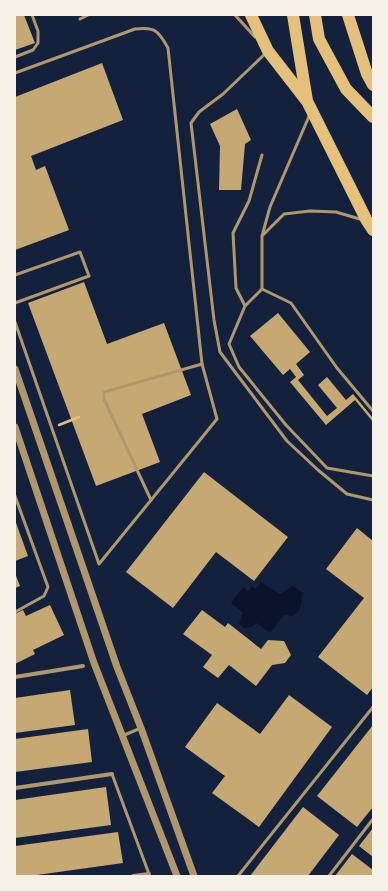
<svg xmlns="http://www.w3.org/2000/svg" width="388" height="891" font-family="Jost,sans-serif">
<rect width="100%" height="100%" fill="#14213d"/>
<path fill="#0b132b" d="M 261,582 L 280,594 L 293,586 L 303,593 L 299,611 L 293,616 L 284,615 L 270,633 L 257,623 L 251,627 L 244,628 L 239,624 L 243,613 L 231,603 L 243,587 L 248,591 L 252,586 L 256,589 Z"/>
<g fill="#c6a872">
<path d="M 15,15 L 24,15 L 35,43 L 15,50 Z"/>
<path d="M 102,63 L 123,120 L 31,156 L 36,170 L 45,166 L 69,230 L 15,250 L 15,97 Z"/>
<path d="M 237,109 L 251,140 L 245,144 L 241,190 L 219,190 L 220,146 L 210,124 Z"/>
<path d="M 84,282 L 107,344 L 164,323 L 191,395 L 142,414 L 160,462 L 96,486 L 28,303 Z"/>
<path d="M 278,313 L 310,352 L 296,364 L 304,375 L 298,380 L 327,416 L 337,408 L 318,385 L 327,377 L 346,400 L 353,394 L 373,418 L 373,422 L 355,400 L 326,425 L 290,382 L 296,377 L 290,369 L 283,375 L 250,336 Z"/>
<path d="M 204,472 L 288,537 L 254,581 L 216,552 L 173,608 L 126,572 Z"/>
<path d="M 15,520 L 28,556 L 15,561 Z"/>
<path d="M 357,528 L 373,541 L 373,687 L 367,695 L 318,657 L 364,598 L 326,569 Z"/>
<path d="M 15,573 L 20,586 L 15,588 Z"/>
<path d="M 50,605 L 64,635 L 33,650 L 35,654 L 15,664 L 15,614 L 23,610 L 26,616 Z"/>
<path d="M 202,610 L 225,627 L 228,623 L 261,649 L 268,640 L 284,641 L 291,655 L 285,663 L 272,665 L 256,686 L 229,665 L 218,678 L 203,667 L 212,655 L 183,634 Z"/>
<path d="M 70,690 L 75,725 L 15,733 L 15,698 Z"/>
<path d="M 289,695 L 332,727 L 259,827 L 212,793 L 225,776 L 185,747 L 217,703 L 260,734 Z"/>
<path d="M 373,725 L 373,807 L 357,827 L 317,796 Z"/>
<path d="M 88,729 L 92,762 L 15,772 L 15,739 Z"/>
<path d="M 106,787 L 111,825 L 15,838 L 15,800 Z"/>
<path d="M 303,807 L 339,835 L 308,876 L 250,876 Z"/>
<path d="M 373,828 L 373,857 L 359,846 Z"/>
<path d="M 118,832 L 123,863 L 30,876 L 15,876 L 15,846 Z"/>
<path d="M 352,854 L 373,870 L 373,876 L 335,876 Z"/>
</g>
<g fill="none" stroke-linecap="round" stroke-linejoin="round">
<path stroke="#e5c07b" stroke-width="2.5" d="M 59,425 L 79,417"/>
<g stroke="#b1986c" stroke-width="3">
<path d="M 235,15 L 255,37"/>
<path d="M 80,19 L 88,15"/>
<path d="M 266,53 L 223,94 L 199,112 L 191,123 L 214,320 L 220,352 L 287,441 L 318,470 L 347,494 L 373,500"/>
<path d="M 15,57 L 33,50 L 38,43 L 38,31 L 32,15"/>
<path d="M 15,73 L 135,29 C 155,27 158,30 168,48 L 202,364 L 217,419 L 99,564 L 15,322"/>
<path d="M 310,114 L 270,207 L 262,236 L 262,289 L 245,306 L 229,344 L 239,367 L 286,425 L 327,468 L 373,476"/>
<path d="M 263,235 L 284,214 L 310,211 L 336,212 L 363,220"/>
<path d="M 15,275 L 80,252 L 89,276 L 15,303"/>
<path d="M 262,289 L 291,303 L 337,368 L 373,411"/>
<path d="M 245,306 L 236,288 L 233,233 L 249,201 L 262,155"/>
<path d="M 15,496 L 48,587 L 44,596 L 15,612"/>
<path d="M 151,500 L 104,399 L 104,392 L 202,364"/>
<path d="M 122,736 L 141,728"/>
<path d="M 112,774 L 149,874"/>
<path d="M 238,876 L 373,707"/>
<path d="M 329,876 L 373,819"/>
</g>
<g stroke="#b1986c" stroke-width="4">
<path d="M 15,677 L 83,666"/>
<path d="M 15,788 L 112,774"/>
<path d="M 133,876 L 149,874"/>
</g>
<g stroke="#b1986c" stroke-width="7">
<path d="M 15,369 L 117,667 L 141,728 L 194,876"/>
<path d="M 15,427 L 94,663 L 177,876"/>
</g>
<g stroke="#e5c07b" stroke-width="12">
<path d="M 251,15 L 268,51 L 306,100"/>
<path d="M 293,15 L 307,101 L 367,221 L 373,230"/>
<path d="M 315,15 L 319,39 L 346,89 L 373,117"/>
<path d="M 348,15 L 367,74 L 373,85"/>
</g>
</g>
<rect width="388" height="891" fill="none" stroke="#f6f1e7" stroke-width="32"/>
</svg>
